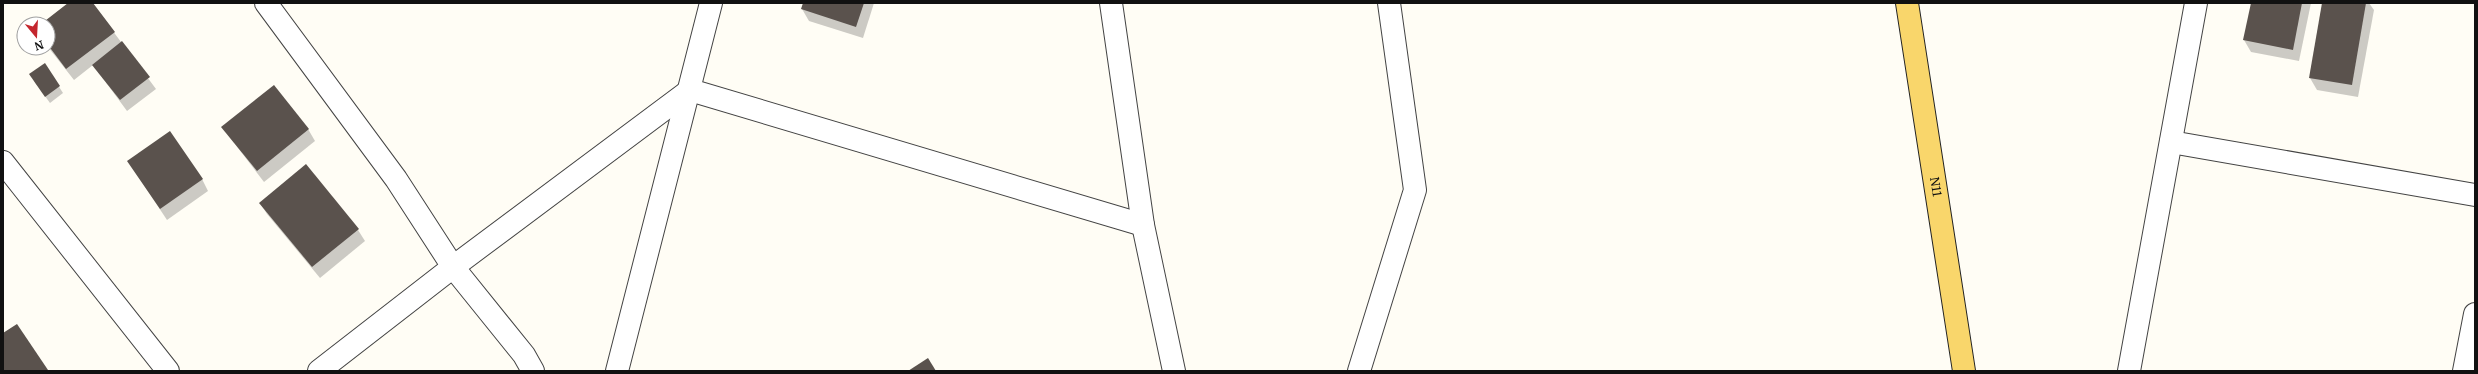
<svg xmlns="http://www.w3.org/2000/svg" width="2478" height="374" font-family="Merriweather,serif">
<rect width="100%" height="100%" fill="#fffdf5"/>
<g fill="#0003">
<path d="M 70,3 L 92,3 L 156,89 L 127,111 L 93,65 L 74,80 L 48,47 L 48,24 L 43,24 Z"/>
<path d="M 804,3 L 874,3 L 863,38 L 809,21 L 802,9 Z"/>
<path d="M 2252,3 L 2311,3 L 2299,61 L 2251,52 L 2244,40 Z"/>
<path d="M 2324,3 L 2369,3 L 2374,10 L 2358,97 L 2317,90 L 2310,78 Z"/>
<path d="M 45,65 L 63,93 L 50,103 L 34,81 Z"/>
<path d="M 222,127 L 308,129 L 315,141 L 264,182 Z"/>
<path d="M 128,161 L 202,179 L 208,191 L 167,220 Z"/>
<path d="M 260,203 L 358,230 L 365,241 L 320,278 L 267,214 Z"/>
</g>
<g fill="#5a524d">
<path d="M 68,3 L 93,3 L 115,32 L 66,69 L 48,45 L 48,24 L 41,24 Z"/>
<path d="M 803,3 L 864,3 L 856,27 L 801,9 Z"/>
<path d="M 2251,3 L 2302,3 L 2293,50 L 2243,40 Z"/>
<path d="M 2322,3 L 2366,3 L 2352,85 L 2309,78 Z"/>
<path d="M 122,41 L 150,77 L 120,100 L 92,65 Z"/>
<path d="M 45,63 L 60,86 L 45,97 L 29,74 Z"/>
<path d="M 274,85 L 309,129 L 257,171 L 221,127 Z"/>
<path d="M 170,131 L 203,179 L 160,209 L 127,161 Z"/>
<path d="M 306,164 L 359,229 L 312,267 L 259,203 Z"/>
<path d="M 17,324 L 48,370 L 47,371 L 3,371 L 3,333 Z"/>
<path d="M 928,358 L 936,371 L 908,371 Z"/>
</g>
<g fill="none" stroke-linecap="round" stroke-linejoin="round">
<g stroke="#444" stroke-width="24">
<g id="minor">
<path d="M 266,3 L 396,179 L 453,267 L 524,355 L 533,371"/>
<path d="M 1111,3 L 1143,225 L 1174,371"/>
<path d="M 2171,142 L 2475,195"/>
<path d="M 3,162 L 168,371"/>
<path d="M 319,371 L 453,267 L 690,90 L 1143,225"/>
<path d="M 617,371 L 711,3"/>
<path d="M 1359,371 L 1415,190 L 1389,3"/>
<path d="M 2129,371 L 2196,3"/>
<path d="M 2464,371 L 2475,314"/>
</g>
</g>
<g stroke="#222" stroke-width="24">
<g id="primary">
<path id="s1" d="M 1907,3 L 1964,371"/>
</g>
</g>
<use href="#minor" stroke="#fff" stroke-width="22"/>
<use href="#primary" stroke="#f9d66b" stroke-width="22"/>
</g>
<g text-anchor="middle" stroke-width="4" stroke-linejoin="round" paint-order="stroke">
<g font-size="12" fill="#111" stroke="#fff">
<text dy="4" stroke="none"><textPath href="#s1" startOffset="186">N11</textPath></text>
</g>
</g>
<rect width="2478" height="374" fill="none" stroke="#111111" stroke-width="8"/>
<g transform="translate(36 36) rotate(162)"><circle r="19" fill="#ffffff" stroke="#a0a0a0"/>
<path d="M0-3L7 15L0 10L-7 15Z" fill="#c4262e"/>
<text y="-6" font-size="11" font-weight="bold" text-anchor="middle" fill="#111111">N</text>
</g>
</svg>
